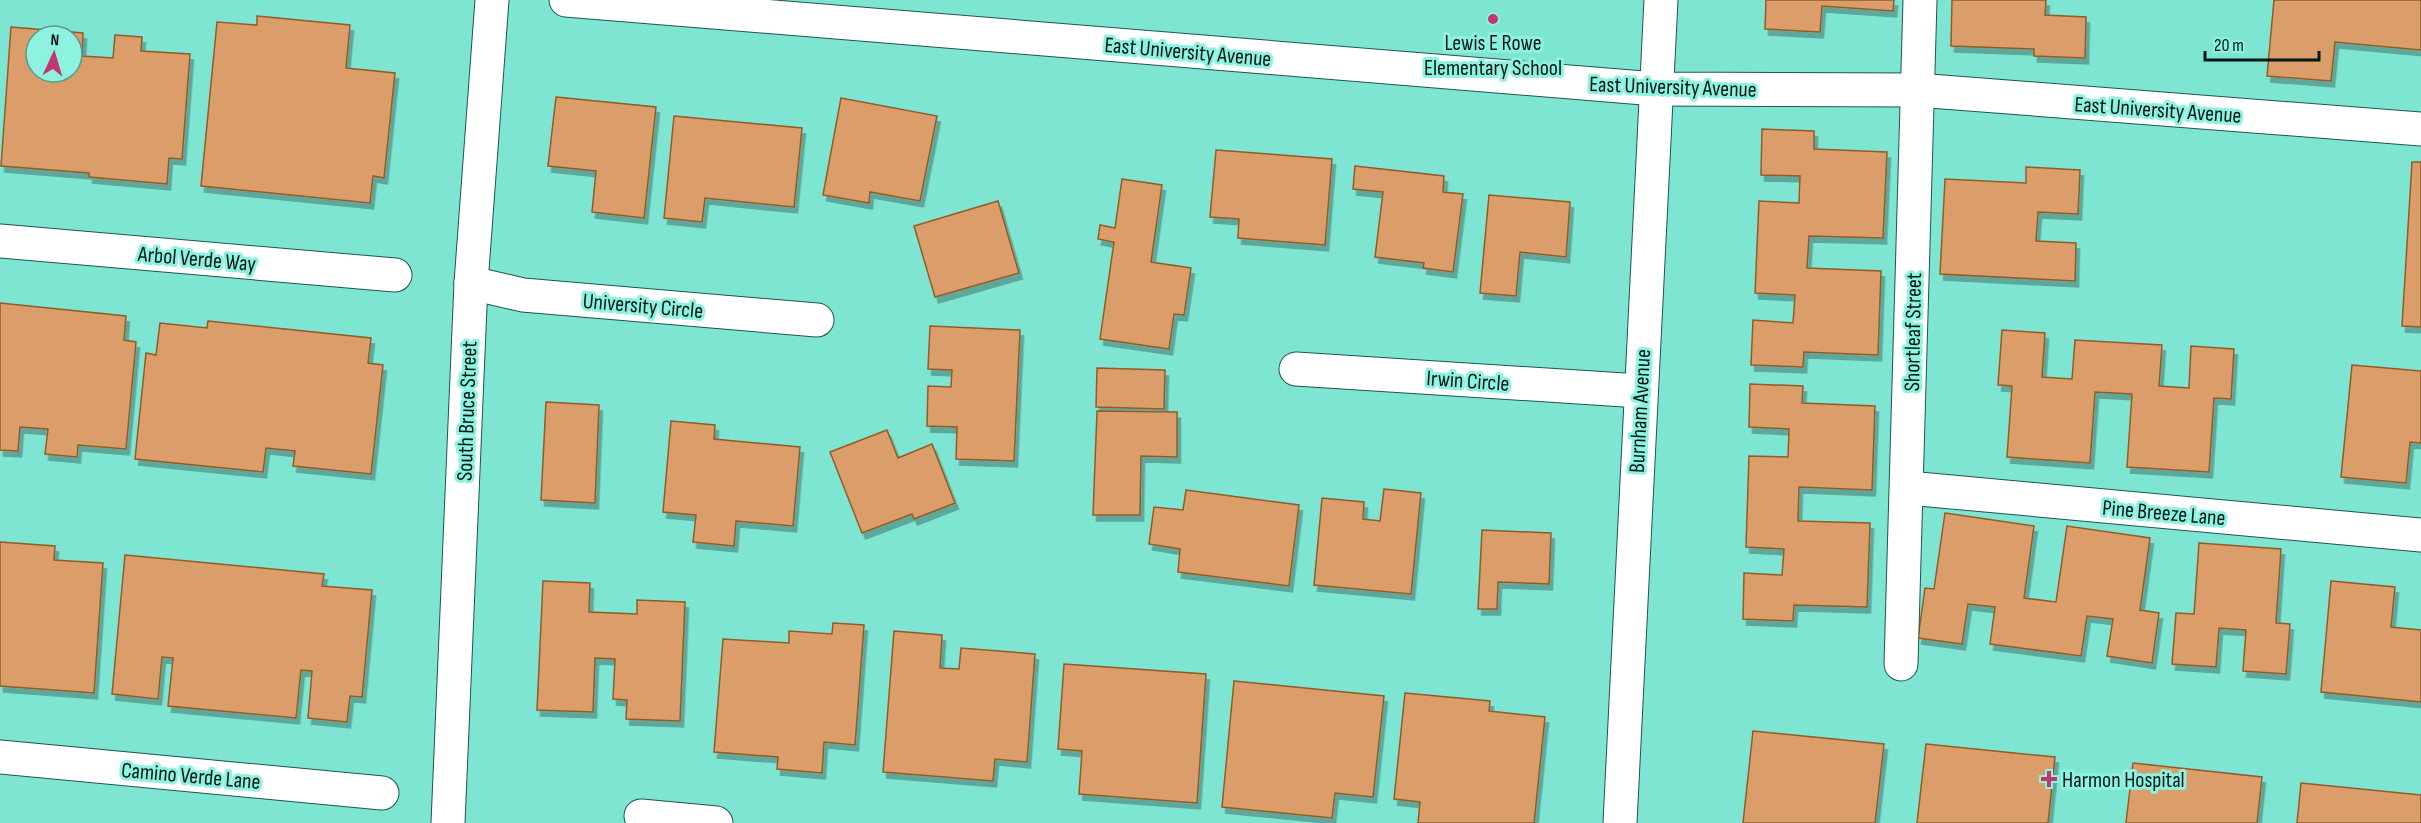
<svg xmlns="http://www.w3.org/2000/svg" width="2421" height="823" font-family="'Sofia Sans Condensed',sans-serif">
<defs>
<filter id="shadow"><feDropShadow dx="3.5" dy="6" stdDeviation="0" flood-color="#0004"/></filter>
</defs>
<rect width="100%" height="100%" fill="#7fe5d3"/>
<g fill="#db9e6a" stroke="#935b27" stroke-width="1.5" fill-rule="evenodd" filter="url(#shadow)">
<path d="M 1766,0 L 1894,0 L 1893,11 L 1822,6 L 1820,32 L 1765,29 Z"/>
<path d="M 1952,0 L 2046,0 L 2045,15 L 2086,17 L 2085,58 L 2034,56 L 2034,49 L 1951,46 Z"/>
<path d="M 2274,0 L 2421,0 L 2421,50 L 2335,42 L 2331,81 L 2267,76 Z"/>
<path d="M 257,16 L 350,25 L 346,68 L 395,73 L 384,178 L 373,176 L 370,203 L 201,186 L 217,22 L 257,25 Z"/>
<path d="M 11,27 L 83,33 L 82,56 L 113,58 L 115,35 L 142,37 L 141,51 L 190,54 L 182,159 L 169,158 L 167,184 L 89,177 L 89,173 L 1,166 ZM 36,36 L 72,36 L 72,72 L 36,72 Z"/>
<path d="M 556,97 L 656,107 L 644,218 L 592,212 L 596,171 L 548,166 Z"/>
<path d="M 841,98 L 937,116 L 920,201 L 870,192 L 869,203 L 823,195 Z"/>
<path d="M 674,116 L 802,128 L 794,207 L 705,198 L 702,222 L 664,218 Z"/>
<path d="M 1762,129 L 1814,131 L 1814,149 L 1887,152 L 1883,238 L 1809,236 L 1807,268 L 1881,271 L 1878,355 L 1804,352 L 1803,367 L 1751,365 L 1753,320 L 1793,323 L 1795,295 L 1755,293 L 1759,201 L 1799,203 L 1800,176 L 1761,175 Z"/>
<path d="M 1216,150 L 1332,159 L 1325,245 L 1238,238 L 1239,219 L 1210,217 Z"/>
<path d="M 2412,162 L 2421,162 L 2421,327 L 2402,326 Z"/>
<path d="M 1355,166 L 1444,176 L 1443,192 L 1463,194 L 1453,272 L 1423,268 L 1424,263 L 1375,257 L 1383,192 L 1353,189 Z"/>
<path d="M 2026,167 L 2080,170 L 2078,214 L 2038,212 L 2036,241 L 2076,243 L 2075,281 L 1940,274 L 1945,179 L 2026,183 Z"/>
<path d="M 1122,179 L 1162,185 L 1151,262 L 1191,268 L 1184,315 L 1174,314 L 1169,349 L 1100,339 L 1114,242 L 1098,239 L 1100,225 L 1115,228 Z"/>
<path d="M 1489,195 L 1570,202 L 1566,257 L 1520,252 L 1516,296 L 1480,293 Z"/>
<path d="M 998,201 L 1019,273 L 935,297 L 914,226 Z"/>
<path d="M 0,303 L 126,316 L 124,340 L 136,342 L 126,449 L 78,445 L 77,457 L 45,454 L 48,429 L 20,427 L 18,451 L 0,450 Z"/>
<path d="M 208,321 L 371,338 L 368,363 L 383,365 L 371,474 L 293,466 L 295,451 L 266,448 L 263,472 L 135,459 L 146,353 L 156,355 L 160,323 L 207,328 Z"/>
<path d="M 930,326 L 1020,330 L 1014,461 L 956,459 L 957,427 L 927,426 L 928,386 L 951,387 L 952,370 L 928,369 Z"/>
<path d="M 2002,330 L 2045,333 L 2042,377 L 2072,379 L 2075,340 L 2162,345 L 2159,386 L 2189,388 L 2191,346 L 2234,349 L 2231,399 L 2214,398 L 2209,472 L 2127,467 L 2132,394 L 2095,392 L 2090,463 L 2007,457 L 2012,386 L 1998,385 Z"/>
<path d="M 2352,365 L 2421,371 L 2421,443 L 2410,442 L 2406,483 L 2341,477 Z"/>
<path d="M 1097,368 L 1165,370 L 1164,409 L 1096,407 Z"/>
<path d="M 1750,384 L 1803,386 L 1802,403 L 1875,406 L 1872,490 L 1799,487 L 1798,521 L 1870,523 L 1867,607 L 1794,605 L 1793,621 L 1743,619 L 1744,573 L 1782,575 L 1784,549 L 1746,547 L 1749,456 L 1788,457 L 1789,429 L 1749,427 Z"/>
<path d="M 546,402 L 599,405 L 595,503 L 541,500 Z"/>
<path d="M 1097,411 L 1177,412 L 1177,457 L 1141,456 L 1140,515 L 1093,515 Z"/>
<path d="M 671,421 L 715,425 L 714,439 L 800,447 L 793,526 L 736,521 L 734,546 L 693,542 L 696,515 L 663,512 Z"/>
<path d="M 887,430 L 898,458 L 932,444 L 955,503 L 914,519 L 912,514 L 862,533 L 830,452 Z"/>
<path d="M 1384,489 L 1421,493 L 1411,594 L 1314,585 L 1322,498 L 1364,502 L 1363,519 L 1380,521 Z"/>
<path d="M 1186,490 L 1299,505 L 1289,586 L 1178,572 L 1180,549 L 1149,544 L 1154,507 L 1183,510 Z"/>
<path d="M 1945,513 L 2034,526 L 2024,598 L 2056,602 L 2067,526 L 2150,538 L 2140,610 L 2159,613 L 2152,663 L 2107,656 L 2113,619 L 2087,616 L 2081,656 L 1990,644 L 1995,607 L 1968,604 L 1962,644 L 1918,638 L 1925,588 L 1934,589 Z"/>
<path d="M 1482,530 L 1551,533 L 1549,584 L 1498,582 L 1497,609 L 1478,609 Z"/>
<path d="M 0,542 L 55,546 L 54,560 L 103,563 L 94,693 L 0,686 Z"/>
<path d="M 2199,543 L 2281,549 L 2276,623 L 2290,624 L 2286,674 L 2243,671 L 2246,630 L 2219,628 L 2216,667 L 2172,664 L 2176,613 L 2194,614 Z"/>
<path d="M 125,555 L 324,574 L 322,586 L 372,590 L 362,697 L 350,696 L 347,722 L 308,718 L 312,671 L 301,670 L 296,718 L 168,706 L 173,658 L 162,657 L 158,699 L 112,694 Z"/>
<path d="M 543,581 L 590,583 L 589,612 L 637,614 L 637,600 L 685,602 L 680,721 L 626,719 L 627,700 L 613,699 L 615,659 L 595,658 L 593,712 L 537,710 Z"/>
<path d="M 2331,581 L 2395,587 L 2391,627 L 2421,630 L 2421,702 L 2321,692 Z"/>
<path d="M 833,623 L 864,625 L 855,745 L 824,742 L 822,773 L 777,769 L 778,757 L 714,752 L 723,639 L 789,643 L 789,631 L 832,634 Z"/>
<path d="M 894,631 L 942,635 L 940,668 L 959,669 L 961,648 L 1035,654 L 1027,762 L 995,759 L 993,781 L 883,772 Z"/>
<path d="M 1064,664 L 1206,674 L 1197,803 L 1079,794 L 1082,751 L 1058,749 Z"/>
<path d="M 1234,681 L 1384,696 L 1373,797 L 1335,793 L 1332,818 L 1222,807 Z"/>
<path d="M 1405,693 L 1490,701 L 1489,711 L 1545,717 L 1534,823 L 1418,823 L 1420,802 L 1394,799 Z"/>
<path d="M 1753,731 L 1884,744 L 1875,823 L 1743,823 Z"/>
<path d="M 1926,744 L 2055,757 L 2048,823 L 1917,823 Z"/>
<path d="M 2133,763 L 2262,777 L 2257,823 L 2126,823 Z"/>
<path d="M 2301,783 L 2421,795 L 2421,823 L 2297,823 Z"/>
</g>
<g fill="none" stroke-linecap="round" stroke-linejoin="round">
<g stroke="#1e564d" stroke-width="35">
<g id="street">
<path d="M 566,0 L 1656,89 L 1917,90 L 2421,129"/>
<path d="M 0,241 L 395,275"/>
<path d="M 471,283 L 523,295 L 817,320"/>
<path d="M 1296,369 L 1640,391"/>
<path d="M 1908,488 L 2421,535"/>
<path d="M 1901,664 L 1920,0"/>
<path d="M 0,757 L 382,793"/>
<path d="M 641,816 L 716,823"/>
<path d="M 448,823 L 471,283 L 492,0"/>
</g>
</g>
<g stroke="#1e564d" stroke-width="35">
<path id="secondary" d="M 1620,823 L 1661,0"/>
</g>
<use href="#street" stroke="#fff" stroke-width="33"/>
<use href="#secondary" stroke="#fff" stroke-width="33"/>
</g>
<g fill="#c2376e" stroke="#8df2e0" stroke-width="2">
<circle cx="1493" cy="19" r="6"/>
<path d="M2046 770h6v6h6v6h-6v6h-6v-6h-6v-6h6z"/>
</g>
<g text-anchor="middle" stroke-width="6" stroke-linejoin="round" paint-order="stroke">
<g font-size="22" fill="#031814" stroke="#8df2e0">
<text x="1493" y="50">Lewis E Rowe<tspan x="1493" dy="25">Elementary School</tspan></text>
<text x="2062" y="787" text-anchor="start">Harmon Hospital</text>
</g>
<g font-size="22" fill="#031814" stroke="#8df2e0">
<text transform="translate(1188 51) rotate(5)" y="8">East University Avenue</text>
<text transform="translate(1673 86) rotate(2)" y="8">East University Avenue</text>
<text transform="translate(2158 109) rotate(4)" y="8">East University Avenue</text>
<text transform="translate(197 258) rotate(5)" y="8">Arbol Verde Way</text>
<text transform="translate(643 305) rotate(5)" y="8">University Circle</text>
<text transform="translate(1912 332) rotate(-89)" y="8">Shortleaf Street</text>
<text transform="translate(1468 380) rotate(4)" y="8">Irwin Circle</text>
<text transform="translate(466 411) rotate(-88)" y="8">South Bruce Street</text>
<text transform="translate(1639 411) rotate(-87)" y="8">Burnham Avenue</text>
<text transform="translate(2164 512) rotate(5)" y="8">Pine Breeze Lane</text>
<text transform="translate(191 775) rotate(5)" y="8">Camino Verde Lane</text>
</g>
</g>
<g transform="translate(54 54) rotate(4)"><circle r="28" fill="#8df2e0" stroke="#569b8e" stroke-width="1.5"/>
<path d="M0-4.5L10 22L0 15L-10 22Z" fill="#c2376e"/>
<text y="-9" font-size="16" font-weight="bold" text-anchor="middle" fill="#031814">N</text>
</g>
<path d="M2205 51v9h114v-9" fill="none" stroke="#031814" stroke-width="3"/>
<text x="2214" y="51" font-size="18" fill="#031814" stroke="#8df2e0" stroke-width="4.5" paint-order="stroke">20 m</text>
</svg>
